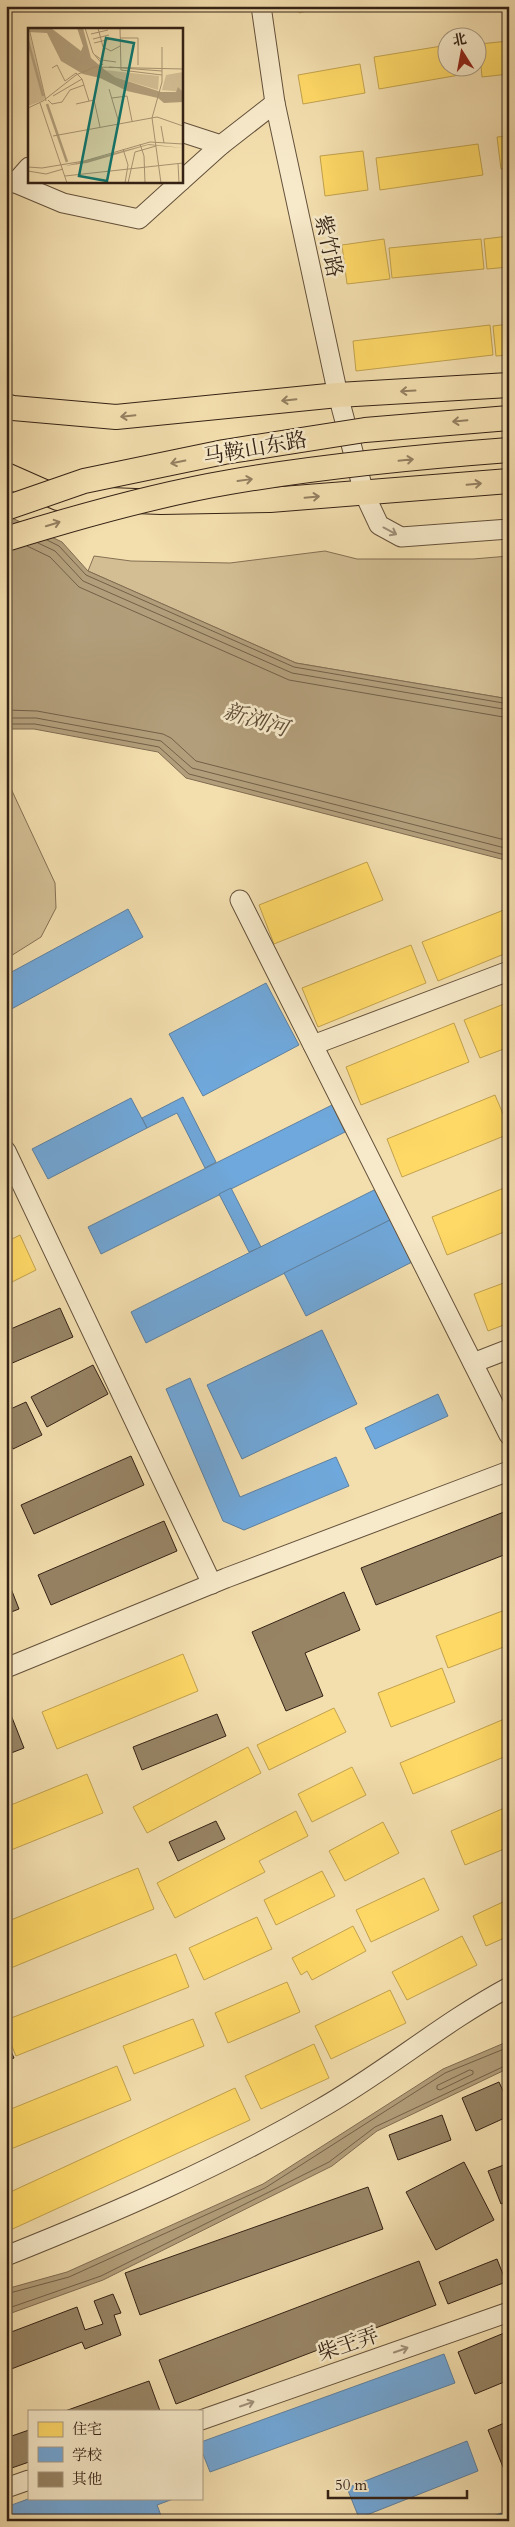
<svg xmlns="http://www.w3.org/2000/svg" width="515" height="2527" font-family="Cardo,'Noto Serif SC',serif">
<rect width="100%" height="100%" fill="#f3deae"/>
<filter id="stains"><feTurbulence type="fractalNoise" baseFrequency=".004" numOctaves="4"/><feColorMatrix values="0 0 0 0 .2 0 0 0 0 .09 0 0 0 0 .02 0 0 0 .5 -.17"/></filter>
<radialGradient id="worn" r=".72"><stop offset=".6" stop-color="#630" stop-opacity="0"/><stop offset="1" stop-color="#630" stop-opacity=".3"/></radialGradient>
<g fill="#d3be94" stroke="#847054">
<path d="M 325,551 L 357,559 L 473,559 L 509,556 L 509,699 L 296,663 L 88,571 L 94,556 L 131,561 L 230,563 Z"/>
<path d="M 6,778 L 55,883 L 56,908 L 41,937 L 6,959 Z"/>
</g>
<g fill="#b29e7a" stroke="#806c52">
<path d="M 6,515 L 62,542 L 88,571 L 296,663 L 509,699 L 509,861 L 186,778 L 158,752 L 34,729 L 6,729 Z"/>
<path d="M 509,2041 L 509,2068 L 377,2131 L 332,2166 L 103,2280 L 6,2315 L 6,2289 L 67,2272 L 263,2184 L 443,2069 Z"/>
</g>
<g fill="#ffd966" stroke="#c2a24e">
<path d="M 298,6 L 328,6 L 299,13 Z"/>
<path d="M 509,41 L 509,74 L 482,77 L 479,44 Z"/>
<path d="M 448,45 L 448,68 L 470,68 L 471,73 L 379,89 L 374,57 Z"/>
<path d="M 360,64 L 365,93 L 303,104 L 298,75 Z"/>
<path d="M 509,136 L 509,168 L 501,169 L 497,137 Z"/>
<path d="M 478,144 L 483,175 L 380,190 L 376,158 Z"/>
<path d="M 363,151 L 368,190 L 325,196 L 320,156 Z"/>
<path d="M 509,236 L 509,267 L 487,269 L 484,239 Z"/>
<path d="M 384,239 L 390,279 L 347,284 L 342,245 Z"/>
<path d="M 481,239 L 484,269 L 392,278 L 389,248 Z"/>
<path d="M 509,324 L 509,355 L 496,356 L 493,326 Z"/>
<path d="M 490,325 L 493,355 L 356,371 L 353,341 Z"/>
<path d="M 367,862 L 383,900 L 274,944 L 259,905 Z"/>
<path d="M 509,908 L 509,952 L 438,981 L 422,942 Z"/>
<path d="M 411,945 L 426,983 L 318,1027 L 302,988 Z"/>
<path d="M 509,1002 L 509,1047 L 480,1058 L 464,1020 Z"/>
<path d="M 454,1023 L 469,1062 L 361,1105 L 346,1067 Z"/>
<path d="M 495,1095 L 509,1128 L 509,1134 L 402,1177 L 387,1139 Z"/>
<path d="M 509,1186 L 509,1230 L 447,1255 L 432,1217 Z"/>
<path d="M 20,1235 L 36,1270 L 6,1285 L 6,1242 Z"/>
<path d="M 509,1281 L 509,1323 L 488,1331 L 474,1294 Z"/>
<path d="M 509,1600 L 509,1645 L 448,1668 L 436,1636 L 505,1610 L 503,1603 Z"/>
<path d="M 183,1654 L 198,1691 L 57,1749 L 42,1712 Z"/>
<path d="M 442,1668 L 455,1702 L 391,1727 L 378,1693 Z"/>
<path d="M 334,1708 L 346,1732 L 269,1770 L 257,1745 Z"/>
<path d="M 509,1717 L 509,1755 L 413,1794 L 400,1763 Z"/>
<path d="M 248,1747 L 261,1773 L 147,1833 L 133,1807 Z"/>
<path d="M 352,1767 L 366,1795 L 312,1822 L 298,1794 Z"/>
<path d="M 87,1774 L 103,1813 L 6,1852 L 6,1807 Z"/>
<path d="M 509,1806 L 509,1847 L 465,1865 L 451,1831 Z"/>
<path d="M 296,1811 L 308,1836 L 259,1861 L 265,1872 L 175,1918 L 157,1883 Z"/>
<path d="M 383,1822 L 399,1853 L 345,1881 L 329,1851 Z"/>
<path d="M 138,1868 L 154,1909 L 6,1970 L 6,1922 Z"/>
<path d="M 322,1871 L 335,1896 L 276,1925 L 264,1900 Z"/>
<path d="M 424,1878 L 439,1910 L 371,1942 L 356,1910 Z"/>
<path d="M 505,1901 L 509,1909 L 509,1936 L 486,1946 L 473,1916 Z"/>
<path d="M 257,1917 L 272,1949 L 204,1980 L 189,1948 Z"/>
<path d="M 353,1926 L 366,1951 L 312,1980 L 307,1971 L 301,1975 L 292,1958 Z"/>
<path d="M 462,1936 L 477,1965 L 407,2000 L 392,1972 Z"/>
<path d="M 176,1954 L 189,1987 L 16,2056 L 6,2032 L 6,2020 Z"/>
<path d="M 287,1982 L 300,2012 L 228,2043 L 215,2013 Z"/>
<path d="M 390,1990 L 406,2023 L 331,2059 L 315,2026 Z"/>
<path d="M 193,2019 L 204,2046 L 134,2074 L 123,2046 Z"/>
<path d="M 314,2044 L 329,2078 L 261,2109 L 245,2076 Z"/>
<path d="M 117,2066 L 131,2100 L 6,2151 L 6,2111 Z"/>
<path d="M 235,2088 L 250,2120 L 6,2232 L 6,2194 Z"/>
</g>
<g fill="#6fa8dc" stroke="#5d80a0">
<path d="M 128,909 L 143,937 L 6,1012 L 6,975 Z"/>
<path d="M 266,983 L 299,1045 L 203,1096 L 169,1034 Z"/>
<path d="M 183,1097 L 216,1162 L 205,1168 L 177,1113 L 147,1128 L 142,1118 Z"/>
<path d="M 131,1098 L 147,1128 L 48,1179 L 32,1149 Z"/>
<path d="M 332,1105 L 345,1132 L 101,1254 L 88,1227 Z"/>
<path d="M 231,1188 L 261,1247 L 249,1252 L 219,1194 Z"/>
<path d="M 378,1188 L 394,1218 L 146,1343 L 131,1312 Z"/>
<path d="M 394,1218 L 414,1261 L 306,1316 L 284,1273 Z"/>
<path d="M 322,1330 L 357,1404 L 242,1459 L 207,1385 Z"/>
<path d="M 190,1378 L 240,1497 L 336,1457 L 349,1486 L 244,1530 L 223,1521 L 166,1389 Z"/>
<path d="M 438,1394 L 448,1416 L 375,1449 L 365,1428 Z"/>
<path d="M 444,2354 L 455,2383 L 210,2472 L 201,2449 L 201,2442 Z"/>
<path d="M 467,2441 L 478,2471 L 359,2518 L 347,2488 Z"/>
<path d="M 31,2498 L 176,2498 L 157,2505 L 163,2521 L 6,2521 L 6,2507 Z"/>
<path d="M 501,2513 L 504,2521 L 481,2521 Z"/>
</g>
<g fill="none" stroke-linecap="round" stroke-linejoin="round">
<g stroke="#736048" stroke-width="1">
<path d="M 47,540 L 59,546 L 86,575 L 294,667 L 509,704"/>
<path d="M 38,543 L 55,551 L 83,581 L 292,673 L 509,710"/>
<path d="M 27,546 L 50,557 L 79,587 L 289,680 L 509,718"/>
<path d="M 6,710 L 37,711 L 163,734 L 171,738 L 196,761 L 509,841"/>
<path d="M 6,718 L 36,718 L 161,741 L 192,768 L 509,849"/>
<path d="M 6,724 L 35,724 L 159,747 L 189,774 L 509,856"/>
<path d="M 470,2070 L 473,2071 L 473,2074 L 440,2090 L 437,2089 L 437,2086 Z"/>
<path d="M 6,2294 L 69,2277 L 265,2188 L 445,2073 L 509,2047"/>
<path d="M 6,2309 L 101,2276 L 329,2162 L 375,2127 L 509,2064"/>
</g>
</g>
<g fill="#978465" stroke="#342215">
<path d="M 60,1308 L 73,1337 L 10,1364 L 6,1355 L 6,1331 Z"/>
<path d="M 93,1365 L 108,1394 L 47,1427 L 31,1397 Z"/>
<path d="M 26,1402 L 42,1435 L 13,1449 L 6,1434 L 6,1411 Z"/>
<path d="M 131,1456 L 144,1485 L 34,1534 L 21,1505 Z"/>
<path d="M 509,1510 L 509,1553 L 376,1605 L 361,1568 Z"/>
<path d="M 164,1521 L 177,1551 L 51,1605 L 38,1575 Z"/>
<path d="M 10,1586 L 19,1609 L 6,1614 L 6,1588 Z"/>
<path d="M 344,1592 L 360,1630 L 305,1653 L 323,1696 L 286,1711 L 252,1632 Z"/>
<path d="M 9,1710 L 24,1748 L 6,1755 L 6,1711 Z"/>
<path d="M 217,1714 L 226,1736 L 142,1770 L 133,1747 Z"/>
<path d="M 216,1821 L 225,1839 L 178,1861 L 169,1842 Z"/>
<path d="M 6,2040 L 14,2058 L 6,2061 Z"/>
<path d="M 499,2082 L 509,2104 L 509,2116 L 476,2131 L 462,2098 Z"/>
<path d="M 442,2115 L 451,2140 L 398,2160 L 389,2135 Z"/>
<path d="M 464,2162 L 494,2220 L 436,2250 L 406,2192 Z"/>
<path d="M 509,2163 L 509,2201 L 501,2204 L 488,2171 Z"/>
<path d="M 368,2187 L 383,2229 L 140,2315 L 125,2273 Z"/>
<path d="M 497,2259 L 506,2282 L 448,2304 L 439,2282 Z"/>
<path d="M 419,2261 L 436,2305 L 176,2404 L 159,2360 Z"/>
<path d="M 113,2294 L 121,2313 L 114,2315 L 121,2335 L 85,2349 L 82,2342 L 6,2371 L 6,2334 L 77,2307 L 85,2330 L 103,2324 L 94,2301 Z"/>
<path d="M 509,2331 L 509,2380 L 475,2394 L 458,2352 Z"/>
<path d="M 149,2381 L 160,2411 L 65,2411 Z"/>
<path d="M 509,2421 L 509,2470 L 505,2472 L 488,2430 Z"/>
<path d="M 29,2430 L 29,2462 L 6,2470 L 6,2438 Z"/>
</g>
<g fill="none" stroke-linecap="round" stroke-linejoin="round">
<g stroke="#64513b" stroke-width="21">
<g id="minor">
<path d="M 261,6 L 275,103 L 338,395 L 364,493 L 379,525 L 401,537 L 509,529"/>
<path d="M 181,132 L 221,145"/>
<path d="M 6,179 L 63,203 L 139,219 L 181,181"/>
<path d="M 181,181 L 221,145 L 275,103"/>
<path d="M 15,183 L 29,167"/>
<path d="M 240,900 L 509,1435"/>
<path d="M 313,1045 L 509,971"/>
<path d="M 6,1151 L 212,1584"/>
<path d="M 473,1363 L 509,1349"/>
<path d="M 6,1668 L 226,1578 L 509,1471"/>
<path d="M 6,2256 C 111,2214 221,2167 318,2110 C 384,2073 442,2023 509,1987"/>
<path d="M 201,2420 L 509,2312"/>
<path d="M 6,2488 L 29,2480"/>
</g>
</g>
<g stroke="#342215" stroke-width="26">
<g id="major">
<path d="M 6,406 L 13,408 L 116,417 L 338,395 L 509,385"/>
<path d="M 6,475 L 58,498 L 161,502 L 270,500 L 509,481"/>
</g>
</g>
<use href="#minor" stroke="#f7eaca" stroke-width="19"/>
<use href="#major" stroke="#f3deae" stroke-width="24"/>
<g stroke="#342215" stroke-width="26" stroke-linecap="butt">
<g id="major-bridge">
<path d="M 6,508 L 84,481 L 224,452 L 365,430 L 509,418"/>
<path d="M 6,539 C 80,516 154,495 230,482 C 322,466 416,457 509,450"/>
</g>
</g>
<use href="#major-bridge" stroke="#f3deae" stroke-width="24"/>
</g>
<defs><path id="oneway-shaft" d="M-6 0H5M1.5-3L5.5 0L1.5 3" fill="none" stroke-width="1.6" stroke-linecap="round" stroke-linejoin="round" transform="scale(1.25)"/></defs>
<g stroke="#948062">
<use href="#oneway-shaft" transform="translate(408 391) rotate(177)"/>
<use href="#oneway-shaft" transform="translate(289 400) rotate(174)"/>
<use href="#oneway-shaft" transform="translate(128 416) rotate(174)"/>
<use href="#oneway-shaft" transform="translate(460 421) rotate(175)"/>
<use href="#oneway-shaft" transform="translate(406 460) rotate(-6)"/>
<use href="#oneway-shaft" transform="translate(178 462) rotate(169)"/>
<use href="#oneway-shaft" transform="translate(245 480) rotate(-8)"/>
<use href="#oneway-shaft" transform="translate(474 484) rotate(-5)"/>
<use href="#oneway-shaft" transform="translate(312 497) rotate(-5)"/>
<use href="#oneway-shaft" transform="translate(53 524) rotate(-17)"/>
</g>
<g stroke="#9f9079">
<use href="#oneway-shaft" transform="translate(390 531) rotate(28)"/>
<use href="#oneway-shaft" transform="translate(401 2350) rotate(-19)"/>
<use href="#oneway-shaft" transform="translate(247 2404) rotate(-19)"/>
</g>
<g text-anchor="middle" stroke-width="5" stroke-linejoin="round" paint-order="stroke">
<g font-size="21" fill="#342215" stroke="#f7eaca">
<text transform="translate(329 246) rotate(78)" y="7">紫竹路</text>
<text transform="translate(255 448) rotate(-10)" y="7">马鞍山东路</text>
<text transform="translate(348 2344) rotate(-19)" y="7">柴王弄</text>
</g>
<g font-size="22" font-style="italic" fill="#604d38" stroke="#f7eaca">
<text transform="translate(256 719) rotate(17)" y="8">新浏河</text>
</g>
</g>
<g transform="translate(28 28)">
<rect width="155" height="155" fill="#f3deae"/>
<path d="M 1,3 L 17,69 L 16,72 L 0,78 ZM 76,42 L 131,48 L 130,62 L 87,49 ZM 155,44 L 155,64 L 134,62 L 138,47 Z" fill="#d3be94"/>
<path d="M 0,0 L 23,0 L 53,23 L 55,18 L 49,0 L 55,0 L 63,30 L 77,42 L 87,49 L 133,64 L 148,64 L 150,59 L 155,64 L 155,74 L 136,75 L 130,70 L 99,63 L 72,50 L 55,46 L 33,33 L 19,5 L 0,4 ZM 121,116 L 155,120 L 120,117 L 59,135 L 37,138 Z" fill="#b29e7a"/>
<path fill="none" stroke="#b29e7a" stroke-width="2.5" d="M 0,13 L 15,68M 19,76 L 39,134"/>
<path fill="none" stroke="#a79371" stroke-width="1" d="M 1,0 L 18,73M 57,0 L 65,25M 70,0 L 75,19 L 83,23 L 92,18M 92,0 L 93,42 L 134,47M 63,6 L 80,2M 92,10 L 110,10 L 110,37M 65,11 L 81,7M 66,15 L 83,11M 65,25 L 75,37M 67,27 L 74,32 L 88,34M 81,39 L 134,43M 24,40 L 29,37 L 37,53M 54,51 L 61,73M 81,61 L 91,95M 25,68 L 54,51 L 48,45 L 37,53M 84,70 L 99,68 L 104,93M 20,72 L 24,76 L 34,74 L 42,62 L 56,57M 12,75 L 39,155M 48,76 L 66,72 L 72,99M 0,80 L 15,73 L 48,47 L 67,39 L 155,41M 133,98 L 136,115M 25,108 L 129,89 L 155,98M 112,116 L 116,128 L 117,155M 95,121 L 100,137 L 97,155M 150,135 L 151,155M 0,139 L 14,140 L 56,133 L 122,114 L 155,116M 0,143 L 18,146 L 35,141M 37,148 L 155,135M 100,155 L 107,124 L 128,118M 133,155 L 124,90 L 134,54 L 134,19"/>
<path fill="#0f766e" fill-opacity="0.15" stroke="#0f766e" stroke-width="2.5" d="M 78,10 L 106,15 L 79,153 L 51,148 Z"/>
<rect width="155" height="155" fill="none" stroke="#342215" stroke-width="2.5"/>
</g>
<rect width="515" height="2527" fill="none" stroke="#f3deae" stroke-width="25"/>
<rect x="8" y="8" width="500" height="2512" fill="none" stroke="#342215" stroke-width="2.5"/>
<rect x="12" y="12" width="490" height="2502" fill="none" stroke="#342215"/>
<rect x="28" y="2410" width="175" height="90" fill="#f7eaca" stroke="#a99a82"/>
<rect x="38" y="2422" width="25" height="15" fill="#ffd966" stroke="#a99a82"/>
<text x="72" y="2434" font-size="15" fill="#342215">住宅</text>
<rect x="38" y="2447" width="25" height="15" fill="#6fa8dc" stroke="#a99a82"/>
<text x="72" y="2460" font-size="15" fill="#342215">学校</text>
<rect x="38" y="2472" width="25" height="15" fill="#978465" stroke="#a99a82"/>
<text x="72" y="2484" font-size="15" fill="#342215">其他</text>
<g transform="translate(462 52) rotate(349)"><circle r="24" fill="#f7eaca" stroke="#a99a82"/>
<path d="M0-4L9 19L0 12L-9 19Z" fill="#8f2418"/>
<text y="-8" font-size="14" font-weight="bold" text-anchor="middle" fill="#342215">北</text>
</g>
<path d="M328 2490v8h139v-8" fill="none" stroke="#342215" stroke-width="2.5"/>
<text x="335" y="2490" font-size="15" fill="#342215" stroke="#f7eaca" stroke-width="4" paint-order="stroke">50 m</text>
<rect width="100%" height="100%" filter="url(#stains)"/>
<rect width="100%" height="100%" fill="url(#worn)"/>
</svg>
